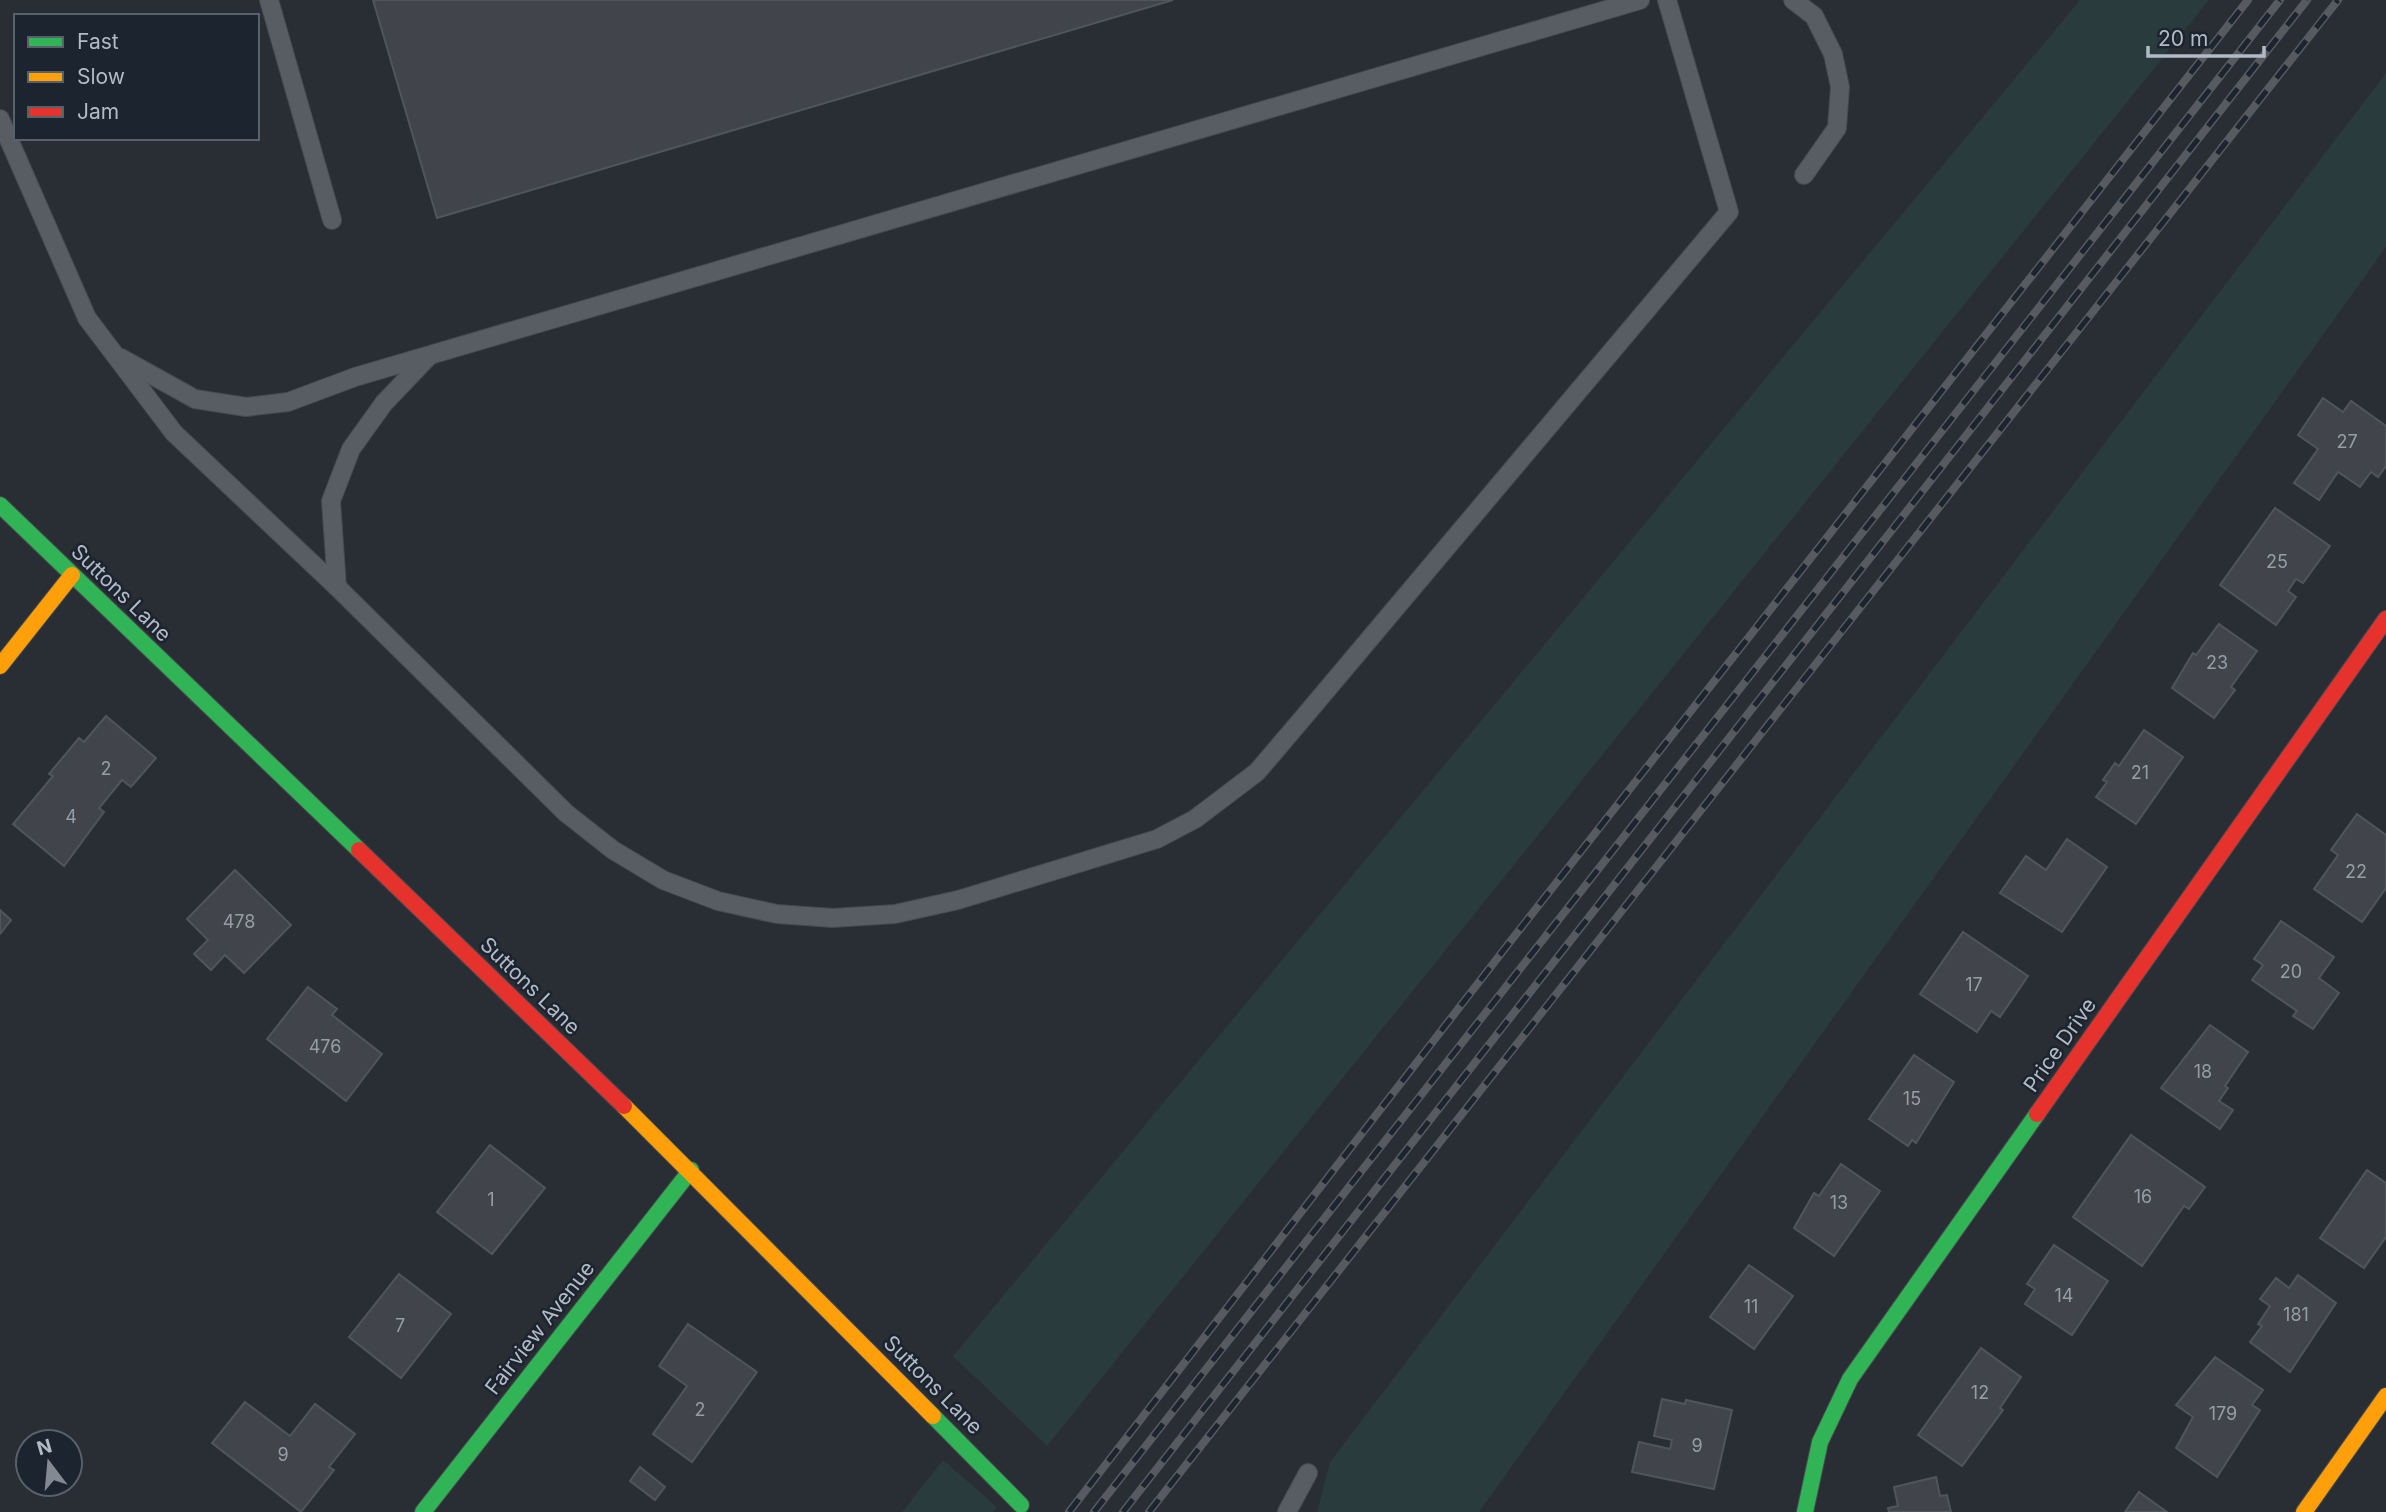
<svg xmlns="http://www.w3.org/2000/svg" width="2386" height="1512" font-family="Inter,sans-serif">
<rect width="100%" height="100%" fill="#292e34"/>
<g fill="#293b3c">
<path d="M 2080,0 L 2209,0 L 1047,1446 L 953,1356 Z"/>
<path d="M 2386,73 L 2386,247 L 1479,1512 L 1317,1512 L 1330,1462 Z"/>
<path d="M 943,1460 L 997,1507 L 993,1512 L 902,1512 Z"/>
</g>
<g fill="#41454b" stroke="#50555c" stroke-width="2">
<path d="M 373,0 L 1173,0 L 437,218 Z"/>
<path d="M 2323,398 L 2343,412 L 2351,401 L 2386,426 L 2386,466 L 2378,477 L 2371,472 L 2360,487 L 2338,472 L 2319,500 L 2294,483 L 2318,449 L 2298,435 Z"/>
<path d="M 2275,508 L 2330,546 L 2303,583 L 2296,579 L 2288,591 L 2296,597 L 2276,625 L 2220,585 Z"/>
<path d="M 2219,624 L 2257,651 L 2231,687 L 2235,690 L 2214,718 L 2172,688 L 2193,653 L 2196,655 Z"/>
<path d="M 106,716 L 156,758 L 131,787 L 122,780 L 99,808 L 104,812 L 64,866 L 13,824 L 53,776 L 49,774 L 79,738 L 84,742 Z"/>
<path d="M 2144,730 L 2183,757 L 2136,824 L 2096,797 L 2107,782 L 2103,780 L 2115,763 L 2119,766 Z"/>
<path d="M 2357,814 L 2386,835 L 2386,888 L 2362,922 L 2314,889 L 2338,855 L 2331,850 Z"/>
<path d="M 2067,839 L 2107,867 L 2062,932 L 2000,893 L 2026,856 L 2046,870 Z"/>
<path d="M 235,870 L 291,925 L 244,973 L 225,955 L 211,970 L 194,954 L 208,940 L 187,919 Z"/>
<path d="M 0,910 L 11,920 L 0,934 Z"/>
<path d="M 2281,921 L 2334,957 L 2319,978 L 2339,993 L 2313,1029 L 2293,1016 L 2297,1011 L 2252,980 L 2263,965 L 2254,959 Z"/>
<path d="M 1963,932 L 2028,976 L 2000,1017 L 1991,1011 L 1977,1032 L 1920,994 Z"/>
<path d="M 308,987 L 337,1009 L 332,1015 L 382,1054 L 346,1101 L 267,1039 Z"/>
<path d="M 2210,1025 L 2248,1052 L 2225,1086 L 2228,1088 L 2219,1101 L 2233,1110 L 2220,1129 L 2161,1088 Z"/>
<path d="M 1914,1055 L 1954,1082 L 1916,1143 L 1912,1140 L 1908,1146 L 1869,1119 Z"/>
<path d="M 2131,1135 L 2205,1187 L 2189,1209 L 2184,1206 L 2142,1266 L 2073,1217 Z"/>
<path d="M 490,1145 L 545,1188 L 492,1254 L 437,1212 Z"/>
<path d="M 1841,1164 L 1880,1191 L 1834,1256 L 1794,1228 L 1814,1193 L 1819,1196 Z"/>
<path d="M 2367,1170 L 2386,1183 L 2386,1237 L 2364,1268 L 2320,1238 Z"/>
<path d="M 2054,1245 L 2108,1281 L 2072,1335 L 2025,1304 L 2035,1289 L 2027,1284 Z"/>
<path d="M 1749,1265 L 1793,1296 L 1754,1349 L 1710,1317 Z"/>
<path d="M 399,1274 L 451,1314 L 401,1378 L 349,1337 Z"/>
<path d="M 2298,1275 L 2336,1303 L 2290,1372 L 2250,1342 L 2262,1326 L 2258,1324 L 2270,1306 L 2260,1299 L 2276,1278 L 2289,1288 Z"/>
<path d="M 688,1324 L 757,1372 L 692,1462 L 653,1434 L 687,1386 L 659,1366 Z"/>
<path d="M 1981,1348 L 2021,1377 L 2000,1408 L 2003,1410 L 1962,1466 L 1918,1435 Z"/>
<path d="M 2215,1357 L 2263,1390 L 2252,1405 L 2260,1410 L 2217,1477 L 2176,1448 L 2193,1417 L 2176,1405 Z"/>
<path d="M 1662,1399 L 1685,1404 L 1686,1400 L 1732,1410 L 1714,1489 L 1632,1472 L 1639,1442 L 1670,1449 L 1672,1440 L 1654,1436 Z"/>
<path d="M 245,1402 L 290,1436 L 315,1404 L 355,1434 L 329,1467 L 334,1470 L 301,1512 L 212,1443 Z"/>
<path d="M 640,1467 L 665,1487 L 655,1500 L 630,1481 Z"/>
<path d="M 1936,1477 L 1940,1496 L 1947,1495 L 1951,1512 L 1889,1512 L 1888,1508 L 1898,1506 L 1894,1487 Z"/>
<path d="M 2139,1492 L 2167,1512 L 2125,1512 Z"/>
</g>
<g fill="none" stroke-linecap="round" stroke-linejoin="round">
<g stroke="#464a4f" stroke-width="20">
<g id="lane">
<path d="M 269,0 L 332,220"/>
<path d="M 1793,0 L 1814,16 L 1833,54 L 1840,87 L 1837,128 L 1804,175"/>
<path d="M 0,119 L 87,318 L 174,433 L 337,587 L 566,813 L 613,850 L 663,880 L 718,901 L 777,914 L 833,918 L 895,914 L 958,900 L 1157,839 L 1195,819 L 1257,772 L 1303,718 L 1729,212 L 1667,0"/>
<path d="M 121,358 L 195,399 L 246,407 L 288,402 L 355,377 L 1640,0"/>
<path d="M 337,587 L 331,501 L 351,449 L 384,403 L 428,357"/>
<path d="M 1287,1512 L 1308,1473"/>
</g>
</g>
<g stroke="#464a4f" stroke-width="18">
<g id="fast">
<path d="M 0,505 L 359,850"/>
<path d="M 933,1416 L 1021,1505"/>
<path d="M 423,1512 L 691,1170"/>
<path d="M 1805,1512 L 1820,1442 L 1850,1379 L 2037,1114"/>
</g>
</g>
<g stroke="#464a4f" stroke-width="18">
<g id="slow">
<path d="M 0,666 L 72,575"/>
<path d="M 624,1106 L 933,1416"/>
<path d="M 2304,1512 L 2386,1396"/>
</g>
</g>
<g stroke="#464a4f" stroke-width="18">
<g id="jam">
<path d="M 359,850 L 624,1106"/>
<path d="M 2037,1114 L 2386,619"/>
</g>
</g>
<use href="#lane" stroke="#585c63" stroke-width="18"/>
<use href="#fast" stroke="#30b455" stroke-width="16"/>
<use href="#slow" stroke="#ff9f0a" stroke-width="16"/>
<use href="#jam" stroke="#e5322d" stroke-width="16"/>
<g stroke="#575b60" stroke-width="8">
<g id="rail">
<path d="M 1069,1512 L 1513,938 L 2248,0"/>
<path d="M 1094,1512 L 2280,0"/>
<path d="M 1123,1512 L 2307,0"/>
<path d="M 1149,1512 L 2338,0"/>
</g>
</g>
<use href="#rail" stroke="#1c242f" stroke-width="5" stroke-dasharray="16" stroke-linecap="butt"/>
</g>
<g text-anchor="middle" stroke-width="5" stroke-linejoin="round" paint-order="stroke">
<g font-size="18" fill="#969da7">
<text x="2347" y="448">27</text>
<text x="2277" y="568">25</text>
<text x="2217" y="669">23</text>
<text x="106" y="775">2</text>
<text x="2140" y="779">21</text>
<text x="71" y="823">4</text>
<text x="2356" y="878">22</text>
<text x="239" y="928">478</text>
<text x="2291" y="978">20</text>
<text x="1974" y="991">17</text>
<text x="325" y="1053">476</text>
<text x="2203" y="1078">18</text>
<text x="1912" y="1105">15</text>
<text x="2143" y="1203">16</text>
<text x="491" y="1206">1</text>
<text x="1839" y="1209">13</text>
<text x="2064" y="1302">14</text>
<text x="1751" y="1313">11</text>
<text x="2296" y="1321">181</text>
<text x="400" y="1332">7</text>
<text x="1980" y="1399">12</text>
<text x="700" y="1416">2</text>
<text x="2223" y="1420">179</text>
<text x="1697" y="1452">9</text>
<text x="283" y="1461">9</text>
</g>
<g font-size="21" fill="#b2bac6" stroke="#1c242f">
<text transform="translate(121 593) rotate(44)" y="7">Suttons Lane</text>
<text transform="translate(530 986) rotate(44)" y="7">Suttons Lane</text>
<text transform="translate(2060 1045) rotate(-55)" y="7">Price Drive</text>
<text transform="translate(540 1328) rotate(-52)" y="7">Fairview Avenue</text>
<text transform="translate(933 1385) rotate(45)" y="7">Suttons Lane</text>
</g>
</g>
<rect x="14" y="14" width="245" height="126" fill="#1c242f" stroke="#58606b" stroke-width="2"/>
<rect x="28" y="37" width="35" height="10" fill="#30b455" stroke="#58606b" stroke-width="2"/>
<text x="77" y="49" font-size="21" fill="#b2bac6">Fast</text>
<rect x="28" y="72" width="35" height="10" fill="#ff9f0a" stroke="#58606b" stroke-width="2"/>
<text x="77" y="84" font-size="21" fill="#b2bac6">Slow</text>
<rect x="28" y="107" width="35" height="10" fill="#e5322d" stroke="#58606b" stroke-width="2"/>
<text x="77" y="119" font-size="21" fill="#b2bac6">Jam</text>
<g transform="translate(49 1463) rotate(344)"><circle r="33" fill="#1c242f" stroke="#58606b" stroke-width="2"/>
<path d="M0-5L12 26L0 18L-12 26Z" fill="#828993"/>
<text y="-10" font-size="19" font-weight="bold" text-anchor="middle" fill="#b2bac6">N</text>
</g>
<path d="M2148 46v10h116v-10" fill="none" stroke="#b2bac6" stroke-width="3.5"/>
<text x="2158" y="46" font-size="21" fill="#b2bac6" stroke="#1c242f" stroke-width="5" paint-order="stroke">20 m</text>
</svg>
